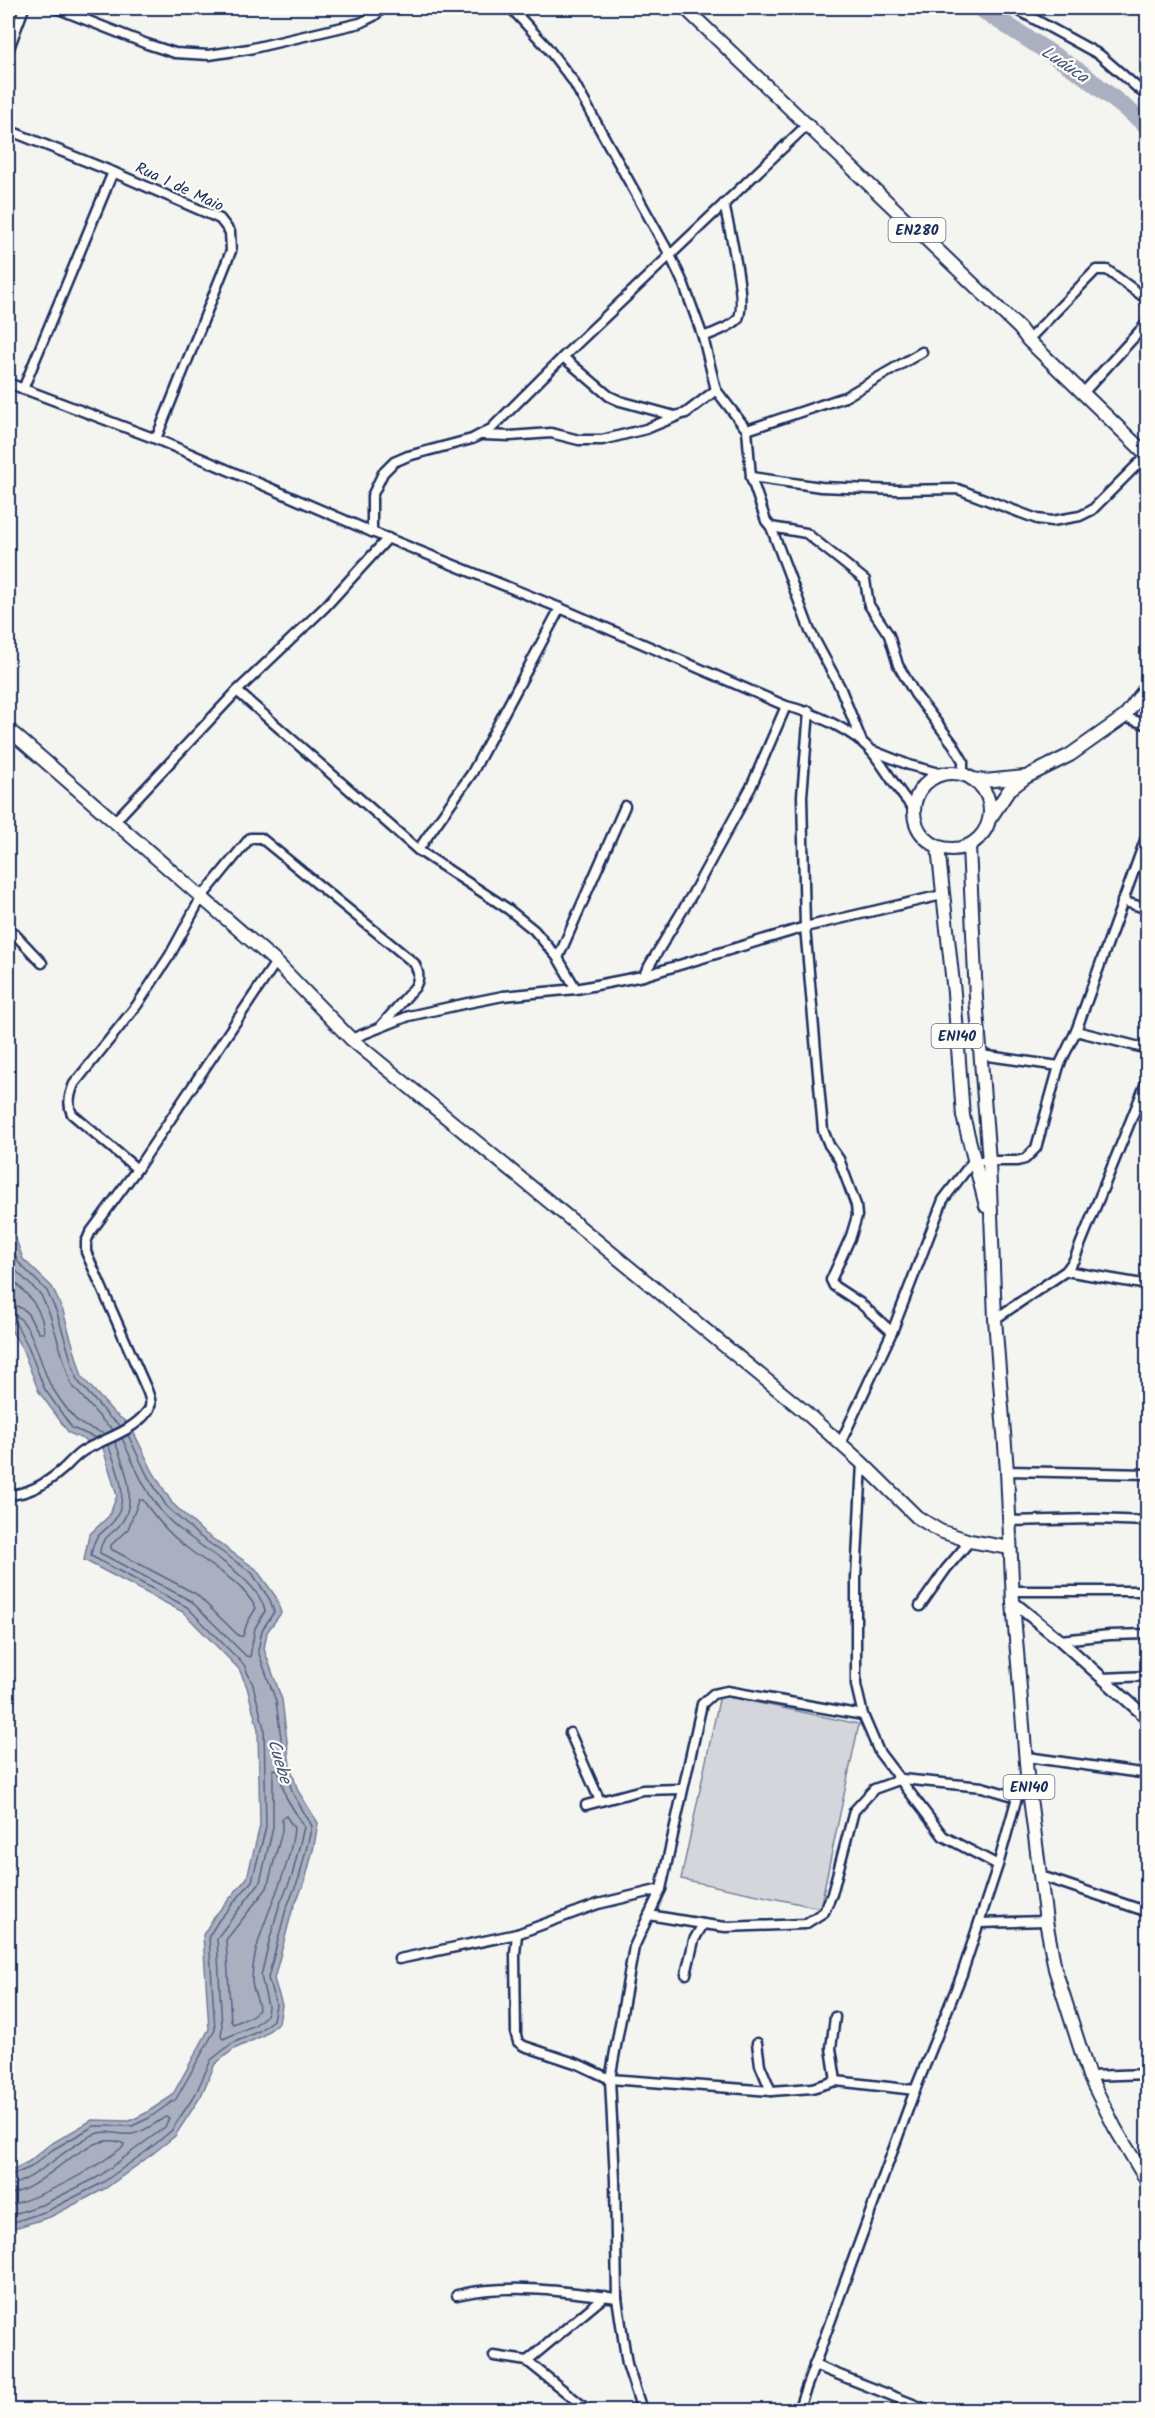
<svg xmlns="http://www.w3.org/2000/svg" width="1155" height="2418" font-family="Kalam,sans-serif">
<rect width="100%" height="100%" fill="#f4f4f1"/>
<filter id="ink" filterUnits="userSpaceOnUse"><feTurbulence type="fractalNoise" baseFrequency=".0167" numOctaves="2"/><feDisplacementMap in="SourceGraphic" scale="12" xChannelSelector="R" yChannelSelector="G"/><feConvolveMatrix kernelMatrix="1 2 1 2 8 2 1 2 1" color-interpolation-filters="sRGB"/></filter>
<g filter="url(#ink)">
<path fill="#d4d6db" stroke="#78829c" stroke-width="1.5" d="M 720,1695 L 859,1724 L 820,1908 L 681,1879 Z"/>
<path fill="#aab0bf" stroke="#717c98" stroke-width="1.5" d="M 8,1218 L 23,1259 L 52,1287 L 63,1311 L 82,1377 L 114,1413 L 130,1425 L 153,1472 L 172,1503 L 203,1532 L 256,1569 L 276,1597 L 281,1613 L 267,1632 L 264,1649 L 282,1700 L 290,1766 L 298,1791 L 318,1823 L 314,1846 L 305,1881 L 292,1911 L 274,1979 L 282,2005 L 279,2023 L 262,2036 L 234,2049 L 215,2064 L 201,2096 L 175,2136 L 151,2155 L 106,2188 L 50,2217 L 8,2230 L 8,2172 L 28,2162 L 49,2145 L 92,2120 L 130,2121 L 146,2113 L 172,2096 L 209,2029 L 203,1935 L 214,1917 L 247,1878 L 260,1826 L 258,1729 L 247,1687 L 239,1669 L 183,1612 L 84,1560 L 89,1535 L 109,1516 L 117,1496 L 103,1448 L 69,1433 L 39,1392 L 22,1348 L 8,1325 Z"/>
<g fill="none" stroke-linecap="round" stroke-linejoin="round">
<g stroke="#546385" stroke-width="1.5">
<path d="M 8,1235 L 18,1262 L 47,1291 L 57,1313 L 77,1380 L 109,1417 L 121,1426"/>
<path d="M 8,1256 L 12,1267 L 41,1295 L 50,1315 L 71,1384 L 104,1422 L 114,1430"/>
<path d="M 8,1275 C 24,1291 44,1308 44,1333 L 39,1333 L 26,1311 L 17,1306 L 8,1304"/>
<path d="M 8,1313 C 33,1315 40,1368 51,1386 C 58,1397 67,1410 76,1420 C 82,1427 96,1430 105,1434"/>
<path d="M 8,1321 L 16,1324 L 28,1346 L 44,1388 L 72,1428 L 96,1438"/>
<path d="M 115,1442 C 125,1467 140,1504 118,1527 C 109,1536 100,1540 100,1553 L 191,1601 L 246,1656 L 250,1657 L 255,1628 L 265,1611 C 258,1574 186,1543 161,1511 C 144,1489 133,1463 122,1438"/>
<path d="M 139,1500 L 143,1500 C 156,1519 172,1537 191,1551 C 215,1569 240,1580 256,1608 L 247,1623 L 243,1636 L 239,1636 L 196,1594 L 111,1549 L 111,1545 L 128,1529 Z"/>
<path d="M 273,1769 L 278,1770 L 286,1797 L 304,1827 L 292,1876 L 279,1906 L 269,1942 L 261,1976 L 268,2006 L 267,2015 L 255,2025 L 223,2039 L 221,2036 L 222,2028 L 217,1938 L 260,1882 L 273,1828 Z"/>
<path d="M 286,1816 L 294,1828 C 290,1878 254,1928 252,1978 C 251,1989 259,1999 259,2010 L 250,2017 L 233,2024 L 231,2021 L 226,1940 L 267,1888 L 282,1831 L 282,1818 Z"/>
<path d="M 8,2177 L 31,2167 L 52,2150 L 94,2126 L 132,2126 L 149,2118 L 176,2099 L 215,2030 L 209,1936 L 219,1920 L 252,1881 L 266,1827 L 264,1728 L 253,1685 L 244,1665 L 187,1607 L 91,1556 C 94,1534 99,1537 113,1522 C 131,1500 117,1467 108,1445"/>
<path d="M 8,2185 C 34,2183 68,2144 95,2134 C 107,2129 120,2136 132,2134 C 144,2132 156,2123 165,2117 L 169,2118 L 165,2127 L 98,2177 L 44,2204 L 8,2216"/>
<path d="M 8,2194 C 44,2192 88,2125 124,2144 L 123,2147 C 87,2174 50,2193 8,2206"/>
<path d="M 8,2224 L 47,2211 L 102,2183 L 148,2150 L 171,2131 L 196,2093 L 211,2060 L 231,2044 L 259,2031 L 273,2020 L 276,2005 L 268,1978 L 286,1909 L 299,1878 L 312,1826 L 293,1794 L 285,1768 L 276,1701 L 258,1651 L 262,1630 L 274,1612 L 270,1600 L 252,1573 L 199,1536 L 167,1507 L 147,1475 L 128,1435"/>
</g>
<path stroke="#aab0bf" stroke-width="18" d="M 980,8 L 1081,73 L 1148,126"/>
<g stroke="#1b2f5e" stroke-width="13">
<g id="minor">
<path d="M 56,8 L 147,44 L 175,53 L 209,55 L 249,49 L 360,23 L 374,16 L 383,8"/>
<path d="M 511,8 L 546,46 L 573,81 L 670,255 L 684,285 L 703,337 L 716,390 L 747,430 L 751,477 L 766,521 L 771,527 L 810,631 L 840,687 L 862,742"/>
<path d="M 1014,8 L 1100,55 L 1148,97"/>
<path d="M 8,51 L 24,8"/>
<path d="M 8,130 L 113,172 L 207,213 L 220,219 L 230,232 L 231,251 L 156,439"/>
<path d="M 703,337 C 713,333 729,328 737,320 C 749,308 728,223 724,204"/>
<path d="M 1028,340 L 1096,270 L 1107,270 L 1148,300"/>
<path d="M 563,357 L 609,396 L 620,401 L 675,416 L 686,413 L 716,390"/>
<path d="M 8,383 L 156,439 L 372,532 L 560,608 L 786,706 C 812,712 855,731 872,752 C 887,770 897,791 914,809"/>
<path d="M 23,389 L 113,172"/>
<path d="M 1083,393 L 1148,322"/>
<path d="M 747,430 L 845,397 L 922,352"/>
<path d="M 483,435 L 510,436 L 551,433 L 579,440 L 602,440 L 646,429 L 680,415"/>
<path d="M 751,477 L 821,487 L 897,490 L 958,489 L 1037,519 L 1052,521 L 1080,516 L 1092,510 L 1147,455"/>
<path d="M 771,527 L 806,533 L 865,580 L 869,605 L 889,635 L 898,665 L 915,694 L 953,744 L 963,761 L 963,774"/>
<path d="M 372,532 L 372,496 L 383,473 L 394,462 L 408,456 L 472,439 L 491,429 L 563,357 L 808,124"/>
<path d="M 237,691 L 418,850 L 508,909 L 534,930 L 558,958 L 576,989"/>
<path d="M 809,711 L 802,796 L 805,927 L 823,1130 L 829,1145 L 839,1159 L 856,1205 L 857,1216 L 851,1236 L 831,1280 L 834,1286 L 860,1303 L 892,1332"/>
<path d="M 1124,717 L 1148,725"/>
<path d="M 871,750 L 909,765 L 943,774"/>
<path d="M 115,821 L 237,691 L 325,607 L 388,538"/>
<path d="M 418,850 L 472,773 L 560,608"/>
<path d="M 1122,901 L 1148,909"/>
<path d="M 8,927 L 42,963"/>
<path d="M 558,958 L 625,806"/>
<path d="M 643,976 L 805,927 L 942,895"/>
<path d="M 1076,1031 L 1148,1049"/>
<path d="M 351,1039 L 409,1016 L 463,1004 L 503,996 L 576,989 L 643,976 L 693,893 L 751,787 L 786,706"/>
<path d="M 981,1055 L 1059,1066"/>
<path d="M 137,1169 L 72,1114 C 67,1104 70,1094 74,1084 L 137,1005 L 170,955 L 201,898 L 250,838 L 261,838 L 414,963 C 419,972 420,978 415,987 L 381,1026"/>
<path d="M 1066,1271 L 1148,1285"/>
<path d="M 995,1319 L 1066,1271 L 1074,1260 L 1148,1078"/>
<path d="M 840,1444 L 892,1332 L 943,1200 L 973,1161 L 1017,1161 L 1025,1159 L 1036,1148 L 1059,1066 L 1076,1031 L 1148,832"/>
<path d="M 862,1463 L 856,1578 L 856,1685 L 863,1715 L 879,1752 L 943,1836 L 998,1865"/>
<path d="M 1007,1471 L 1148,1474"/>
<path d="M 8,1495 C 28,1494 47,1483 62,1470 C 69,1464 75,1456 83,1451 C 103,1439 132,1432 147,1412 C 153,1405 150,1398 147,1390 L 86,1252 L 86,1242 L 90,1233 L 137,1169 L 276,962"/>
<path d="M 1009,1521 L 1094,1519 L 1148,1521"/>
<path d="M 1012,1591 L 1148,1591"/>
<path d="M 920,1606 L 946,1569 L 970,1541"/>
<path d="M 1060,1640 L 1110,1635 L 1148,1634"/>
<path d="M 1102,1678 L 1148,1676"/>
<path d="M 570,1733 L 600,1801"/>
<path d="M 1027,1757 L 1148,1774"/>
<path d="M 586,1805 L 642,1790 L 682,1789"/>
<path d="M 1041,1876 L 1148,1912"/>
<path d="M 661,1889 L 702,1704 L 713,1694 L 727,1691 L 863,1715"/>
<path d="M 649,1915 L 703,1924"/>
<path d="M 979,1923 L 1046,1921"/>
<path d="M 517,1934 L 515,1954 L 516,2035 L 518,2042 L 524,2046 L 578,2064 L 610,2079 L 771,2091 L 812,2088 L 836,2081 L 915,2090"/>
<path d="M 399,1959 L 517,1934 L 598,1904 L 661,1889 L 634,1947 L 610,2079 L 615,2180 L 617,2298 L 627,2364 L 642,2410"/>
<path d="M 686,1974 L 694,1940 L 703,1924 L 726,1927 L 805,1924 L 824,1912 L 832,1894 L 854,1811 L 874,1789 L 902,1779 L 982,1787 L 1017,1797"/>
<path d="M 835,2017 L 831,2048 L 836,2081"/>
<path d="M 757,2043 L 760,2065 L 771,2091"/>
<path d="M 1089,2076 L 1148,2074"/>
<path d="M 457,2295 C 510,2283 563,2291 617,2298"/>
<path d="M 494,2356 L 527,2361 L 588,2410"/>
<path d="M 527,2361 L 605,2296"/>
<path d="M 814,2365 L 928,2410"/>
<path d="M 798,2410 L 915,2090 L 962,1974 L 998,1865 L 1017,1797 L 1027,1775"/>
</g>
</g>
<g stroke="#1b2f5e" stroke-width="15">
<path id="tertiary" d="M 1013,1602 L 1060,1640 L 1148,1719"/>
</g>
<g stroke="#1b2f5e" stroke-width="16">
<path id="secondary" d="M 8,729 L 276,962 L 351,1039 L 804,1411 L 862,1463 L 917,1517 L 940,1531 L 970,1541 L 1010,1548"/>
</g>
<g stroke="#1b2f5e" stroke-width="16">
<g id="primary">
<path d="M 685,8 L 1020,329 L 1028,340 L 1148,456"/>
<circle cx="952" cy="811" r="38"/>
<path d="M 972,779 L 984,781 L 1025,777"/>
<path d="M 991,817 L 1009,790 L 1026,777 L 1070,755 L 1124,717 L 1148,685"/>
<path d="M 969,846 L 976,998 L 989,1161 L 995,1319 L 1007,1471 L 1013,1602 L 1027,1775 L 1046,1921 L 1055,1969 L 1089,2076 L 1115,2128 L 1148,2183"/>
<path d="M 938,847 L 954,993 L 963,1116 L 986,1206"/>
</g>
</g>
<use href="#minor" stroke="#fdfcf7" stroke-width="8"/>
<use href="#tertiary" stroke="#fdfcf7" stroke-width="10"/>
<use href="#secondary" stroke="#fdfcf7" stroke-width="12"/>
<use href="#primary" stroke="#fdfcf7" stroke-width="12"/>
</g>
</g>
<g text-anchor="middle" stroke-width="4.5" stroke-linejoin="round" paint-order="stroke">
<g fill="#fdfcf7" stroke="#5f6c8c" stroke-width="1.5">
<rect x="888.5" y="218" width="57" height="24" rx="4.5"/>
<rect x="931.5" y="1024" width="51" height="24" rx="4.5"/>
<rect x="1003.5" y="1775" width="51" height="24" rx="4.5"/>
</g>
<g font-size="15" font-weight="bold" fill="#1b2f5e">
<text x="917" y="235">EN280</text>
<text x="957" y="1041">EN140</text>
<text x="1029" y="1792">EN140</text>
</g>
<g font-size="16" fill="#1b2f5e" stroke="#fdfcf7">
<text transform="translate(180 186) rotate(25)" y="6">Rua 1 de Maio</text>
</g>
<g font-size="18" font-style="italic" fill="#46567b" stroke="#fdfcf7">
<text transform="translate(1065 64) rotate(34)" y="6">Luáuca</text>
<text transform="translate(280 1761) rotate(73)" y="6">Cuebe</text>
</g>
</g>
<rect width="1155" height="2418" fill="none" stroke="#fdfcf7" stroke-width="30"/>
<rect x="15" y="15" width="1125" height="2388" fill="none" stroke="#1b2f5e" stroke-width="2" filter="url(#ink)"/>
</svg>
